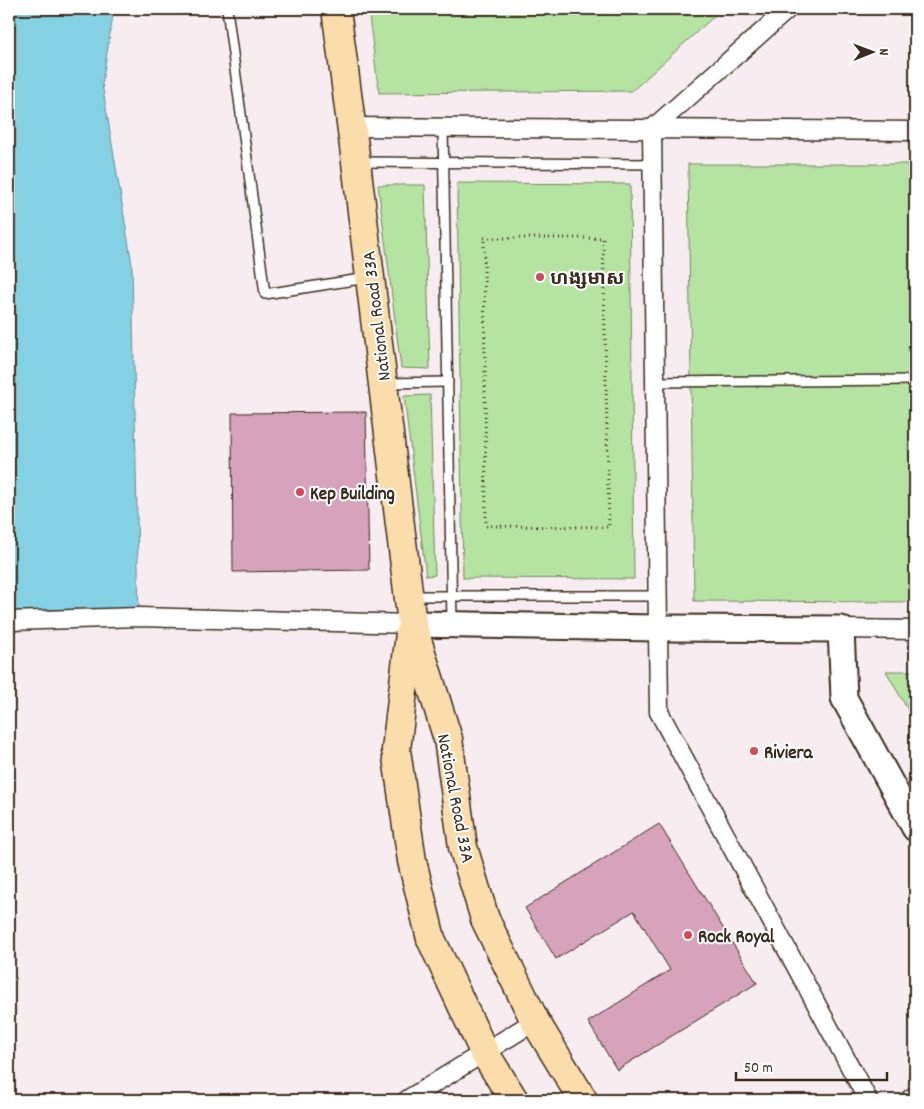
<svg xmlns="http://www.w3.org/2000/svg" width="924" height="1109" font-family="Dekko,'Noto Sans Khmer',sans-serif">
<rect width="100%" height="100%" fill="#f7edf1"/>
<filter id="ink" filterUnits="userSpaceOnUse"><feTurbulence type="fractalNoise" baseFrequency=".02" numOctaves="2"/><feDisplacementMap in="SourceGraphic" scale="10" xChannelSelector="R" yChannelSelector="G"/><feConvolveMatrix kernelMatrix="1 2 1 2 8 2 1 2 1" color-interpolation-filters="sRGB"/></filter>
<g filter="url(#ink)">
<g fill="#b4e3a2" stroke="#788660">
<path d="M 368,9 L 722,9 L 632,91 L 379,93 Z"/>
<path d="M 688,164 L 915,164 L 915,602 L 694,601 Z"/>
<path d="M 457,183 L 630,184 L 634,579 L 463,578 Z"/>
<path d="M 378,185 L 425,185 L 430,369 L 401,368 Z"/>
<path d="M 430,395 L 435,575 L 426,576 L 404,396 Z"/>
<path d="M 886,671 L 915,671 L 915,723 Z"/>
</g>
<path fill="#85d1e4" stroke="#678e95" d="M 9,9 L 114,9 L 102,84 L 132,264 L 139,617 L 9,614 Z"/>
<g fill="#d7a3bb" stroke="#3b2a1e">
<path d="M 366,412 L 369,570 L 233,572 L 232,413 Z"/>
<path d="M 659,824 L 757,983 L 617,1070 L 588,1022 L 670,970 L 634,911 L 556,959 L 525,908 Z"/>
</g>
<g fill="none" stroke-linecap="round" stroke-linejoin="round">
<g stroke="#3b2a1e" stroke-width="12">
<g id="lane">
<path d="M 227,9 L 265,294 L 367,278"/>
<path d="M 443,128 L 452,622"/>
<path d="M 358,162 L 653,164"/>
<path d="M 655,382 L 915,380"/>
<path d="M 386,383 L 448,382"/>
<path d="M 411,596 L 658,596"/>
</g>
</g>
<g stroke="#3b2a1e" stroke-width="21">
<g id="street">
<path d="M 788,9 L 652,129 L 659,712 L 868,1100"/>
<path d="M 352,127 L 915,131"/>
<path d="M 9,621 L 139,617 L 412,624"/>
<path d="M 841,629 L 915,630"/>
<path d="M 407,1100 L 535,1021"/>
<path d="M 909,1100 L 915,1096"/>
</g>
</g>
<g stroke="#3b2a1e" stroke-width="29">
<path id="secondary" d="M 412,624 L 658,628 L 841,629 L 844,698 L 915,828"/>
</g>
<g stroke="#3b2a1e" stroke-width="31">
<g id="primary">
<path d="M 336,9 L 356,162 L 412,624 L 448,739 L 463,847 L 485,919 L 535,1021 L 583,1100"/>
<path d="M 410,633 L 396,750 L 412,861 L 431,939 L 484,1052 L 514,1100"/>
</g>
</g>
<path stroke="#3b2a1e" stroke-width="3" stroke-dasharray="1 4" stroke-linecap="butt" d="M 484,238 L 603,238 L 609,527 L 486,526 Z"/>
<use href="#lane" stroke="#fff" stroke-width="9"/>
<use href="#street" stroke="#fff" stroke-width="18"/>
<use href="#secondary" stroke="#fff" stroke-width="25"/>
<use href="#primary" stroke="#faddab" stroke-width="28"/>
</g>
</g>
<g fill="#d1495b" stroke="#fff" stroke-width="2">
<circle cx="540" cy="277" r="5"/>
<circle cx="300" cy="492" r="5"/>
<circle cx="754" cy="751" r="5"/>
<circle cx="688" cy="935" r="5"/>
</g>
<g text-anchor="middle" stroke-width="4" stroke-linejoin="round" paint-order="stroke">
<g font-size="19" font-weight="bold" fill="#3b2a1e" stroke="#fff" text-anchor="start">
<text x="550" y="284">ហង្សមាស</text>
<text x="310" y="499">Kep Building</text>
<text x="764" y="758">Riviera</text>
<text x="698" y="942">Rock Royal</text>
</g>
<g font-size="19" fill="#3b2a1e" stroke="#fff">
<text transform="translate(375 316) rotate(-97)" y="7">National Road 33A</text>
<text transform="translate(457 798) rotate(79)" y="7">National Road 33A</text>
</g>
</g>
<rect width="924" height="1109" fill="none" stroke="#fff" stroke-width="30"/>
<rect x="15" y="15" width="894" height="1079" fill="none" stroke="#3b2a1e" stroke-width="2" filter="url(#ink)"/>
<g transform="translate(872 52) rotate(89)" stroke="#ffffff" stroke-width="4" paint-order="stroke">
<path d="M0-4L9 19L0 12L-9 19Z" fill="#3b2a1e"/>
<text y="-8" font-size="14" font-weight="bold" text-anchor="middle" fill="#3b2a1e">N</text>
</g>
<path d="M736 1072v8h151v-8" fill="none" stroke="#3b2a1e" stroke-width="2.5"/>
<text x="744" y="1072" font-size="15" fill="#3b2a1e" stroke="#ffffff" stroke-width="4" paint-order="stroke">50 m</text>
</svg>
